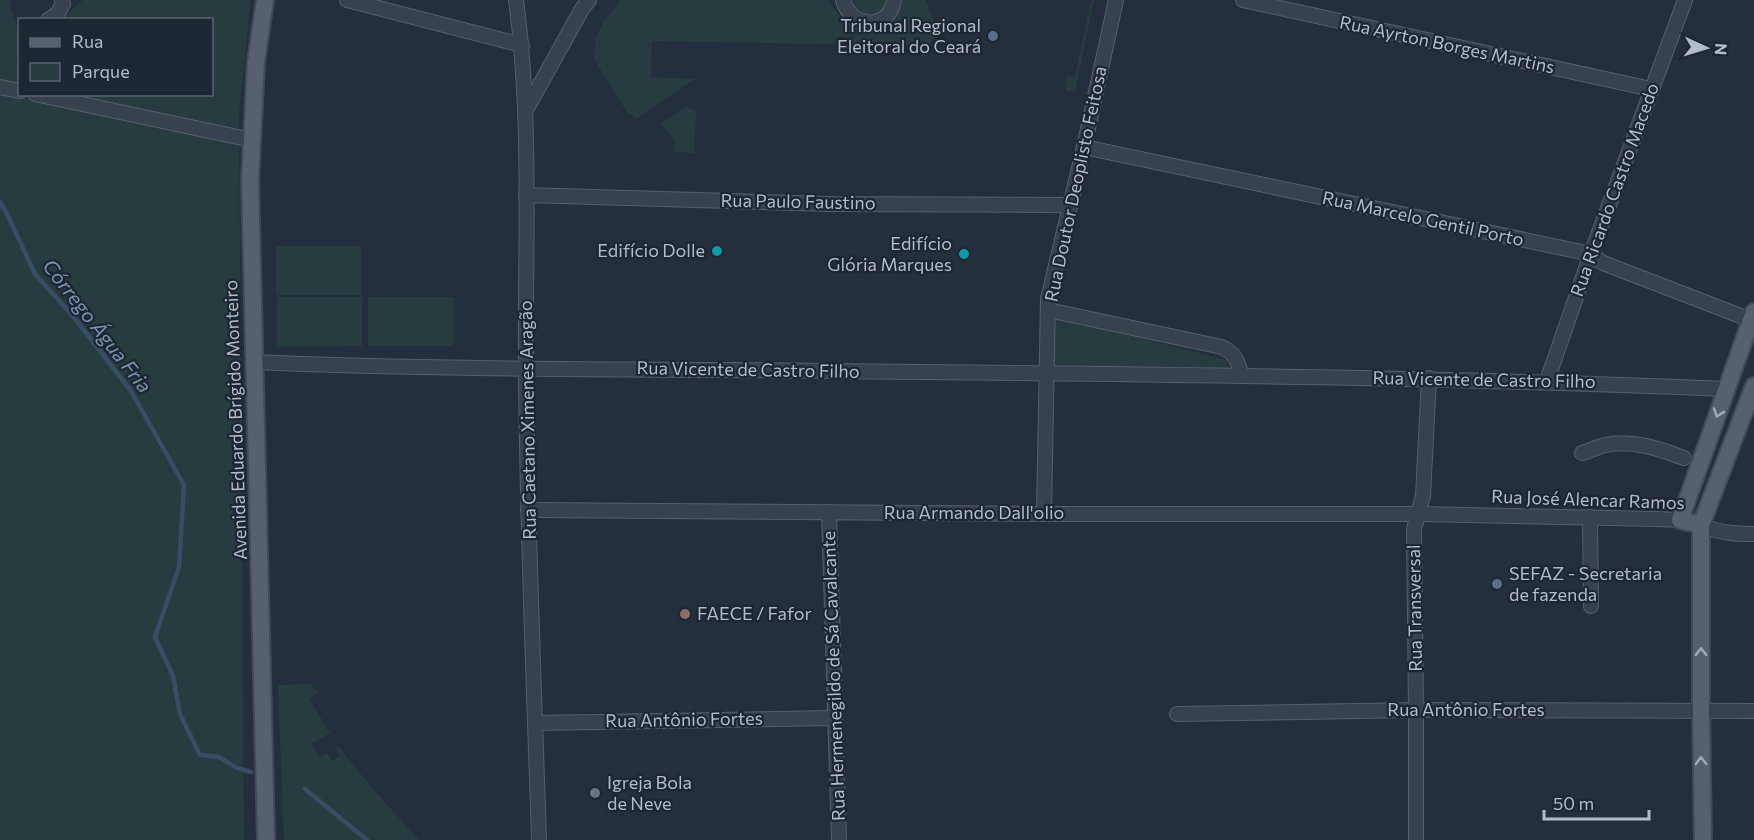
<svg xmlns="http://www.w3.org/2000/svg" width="1754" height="840" font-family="Commissioner,sans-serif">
<rect width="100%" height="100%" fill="#242f3e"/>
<g fill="#263c3f">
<path d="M 0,0 L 12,0 L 9,2 L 18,30 L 19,30 L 19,51 L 16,57 L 19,55 L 20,94 L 212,94 L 212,20 L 61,19 L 83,0 L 251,0 L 239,112 L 244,840 L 0,840 Z"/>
<path d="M 621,0 L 828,0 C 834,8 841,19 850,25 C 871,38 899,25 899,0 L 926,0 C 931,16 945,37 925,46 L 652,41 L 651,77 L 694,79 L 636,119 L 631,113 L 628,114 L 594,59 L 596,38 L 603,22 Z"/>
<path d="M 853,0 L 887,0 L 881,11 C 869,18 857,14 853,0 Z"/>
<path d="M 1091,0 L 1094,0 L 1075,91 L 1066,91 L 1067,77 L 1075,77 Z"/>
<path d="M 684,108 L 691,108 L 695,110 L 696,113 L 694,153 L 674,152 L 675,141 L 661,124 Z"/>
<rect x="276" y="246" width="85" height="49"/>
<path d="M 277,297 L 362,297 L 362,346 L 277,347 Z"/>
<rect x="368" y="297" width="85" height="49"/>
<path d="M 1056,317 L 1227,360 L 1228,373 L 1054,366 Z"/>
<path d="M 310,684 L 318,692 L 310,700 L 330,733 L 311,744 L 320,757 L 327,753 L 332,761 L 340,756 L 335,748 L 338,746 L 373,789 L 419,840 L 284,840 L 278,685 Z"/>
</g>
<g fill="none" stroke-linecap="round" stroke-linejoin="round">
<g stroke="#394c67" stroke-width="4.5">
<path d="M 0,202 L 6,212 L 35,274 L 73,316 L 131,391 L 184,485 L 179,567 L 155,637 L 173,676 L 180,714 L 200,755 L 219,757 L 237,768 L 251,772"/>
<path d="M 305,789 L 367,840"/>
</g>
<g stroke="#565f6c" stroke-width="16">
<g id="minor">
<path d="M 347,0 L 522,45"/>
<path d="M 516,0 C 532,120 525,246 526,368 C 527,525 534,683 539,840"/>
<path d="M 843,0 C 851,29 889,31 894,0"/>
<path d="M 1243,0 L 1651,89"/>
<path d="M 48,20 L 57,14 L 63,4 L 62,0"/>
<path d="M 0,87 L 20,91"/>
<path d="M 35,94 L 252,140"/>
<path d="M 526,110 L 582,9 L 589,0"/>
<path d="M 1084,147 L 1591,254 L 1603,263 L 1751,320"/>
<path d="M 526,195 L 829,204 L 1071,205"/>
<path d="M 1048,310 L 1222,347 C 1237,355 1237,361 1242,376"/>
<path d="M 254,362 C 414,369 575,369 735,370 C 1066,374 1396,375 1726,389"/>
<path d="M 1547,381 L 1591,254 L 1685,0"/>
<path d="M 1582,453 C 1590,451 1597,447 1605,445 C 1632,439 1660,449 1684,458"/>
<path d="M 528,510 L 1044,514 L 1419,514 L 1656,519 L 1680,520"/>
<path d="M 829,512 L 839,840"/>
<path d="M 1044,514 L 1048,299 L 1084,147 L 1116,0"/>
<path d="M 1590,517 L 1591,606"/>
<path d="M 1701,525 C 1719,533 1735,534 1754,534"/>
<path d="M 1177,714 L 1416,710 L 1754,711"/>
<path d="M 535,723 L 834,718"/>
<path d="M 1416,840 L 1416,710 L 1414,529 L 1423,496 L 1429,378"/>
</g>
</g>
<g stroke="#414a57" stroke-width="20">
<g id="major">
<path d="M 265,0 L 256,62 L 250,181 L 266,840"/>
<path d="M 1701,525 L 1680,520 L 1754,312"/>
<path d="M 1703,840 L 1701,711 L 1701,525 L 1754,386"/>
</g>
</g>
<use href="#minor" stroke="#38414e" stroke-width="14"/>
<use href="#major" stroke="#56606e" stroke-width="16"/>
</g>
<defs><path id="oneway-chevron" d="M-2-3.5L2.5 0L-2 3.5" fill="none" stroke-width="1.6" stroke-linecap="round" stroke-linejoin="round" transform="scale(1.5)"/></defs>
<g stroke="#a1aab7">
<use href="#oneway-chevron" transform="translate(1718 413) rotate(109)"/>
<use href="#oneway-chevron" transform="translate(1701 652) rotate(-90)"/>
<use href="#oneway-chevron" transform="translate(1701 761) rotate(-91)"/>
</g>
<g fill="#5c6f8a" stroke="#1d2633" stroke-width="2">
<circle cx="993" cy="36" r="6"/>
<circle cx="1497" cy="584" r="6"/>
</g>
<g fill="#0f9aa8" stroke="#1d2633" stroke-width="2">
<circle cx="717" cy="251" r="6"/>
<circle cx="964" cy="254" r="6"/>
</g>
<circle fill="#8d6e63" stroke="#1d2633" stroke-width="2" cx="685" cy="614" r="6"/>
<circle fill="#6b7280" stroke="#1d2633" stroke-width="2" cx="595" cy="793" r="6"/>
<g text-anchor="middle" stroke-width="4.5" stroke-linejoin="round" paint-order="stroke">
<g font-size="18" fill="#b4bcc9" stroke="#1d2633" text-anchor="end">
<text x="981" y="32">Tribunal Regional<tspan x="981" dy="21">Eleitoral do Ceará</tspan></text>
<text x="952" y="250">Edifício<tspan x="952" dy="21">Glória Marques</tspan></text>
<text x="705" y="257">Edifício Dolle</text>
<text x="1509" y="580" text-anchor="start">SEFAZ - Secretaria<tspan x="1509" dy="21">de fazenda</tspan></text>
<text x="697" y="620" text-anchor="start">FAECE / Fafor</text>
<text x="607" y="789" text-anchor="start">Igreja Bola<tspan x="607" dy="21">de Neve</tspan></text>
</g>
<g font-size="18" fill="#b4bcc9" stroke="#1d2633">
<text transform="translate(1447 45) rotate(12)" y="6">Rua Ayrton Borges Martins</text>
<text transform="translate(1076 184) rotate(-78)" y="6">Rua Doutor Deoplisto Feitosa</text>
<text transform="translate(1615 190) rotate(-70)" y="6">Rua Ricardo Castro Macedo</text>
<text transform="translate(798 202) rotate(1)" y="6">Rua Paulo Faustino</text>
<text transform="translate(1423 219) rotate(12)" y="6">Rua Marcelo Gentil Porto</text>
<text transform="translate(748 370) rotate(1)" y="6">Rua Vicente de Castro Filho</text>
<text transform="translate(1484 380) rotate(1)" y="6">Rua Vicente de Castro Filho</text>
<text transform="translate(236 420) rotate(-92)" y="6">Avenida Eduardo Brígido Monteiro</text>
<text transform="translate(528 420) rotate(-91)" y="6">Rua Caetano Ximenes Aragão</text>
<text transform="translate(1588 500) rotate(2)" y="6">Rua José Alencar Ramos</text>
<text x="974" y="519">Rua Armando Dall'olio</text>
<text transform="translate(1415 608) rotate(-91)" y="6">Rua Transversal</text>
<text transform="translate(834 676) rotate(-92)" y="6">Rua Hermenegildo de Sá Cavalcante</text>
<text x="1466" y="716">Rua Antônio Fortes</text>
<text transform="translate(684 720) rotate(-1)" y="6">Rua Antônio Fortes</text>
</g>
<g font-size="20" font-style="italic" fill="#7c92b1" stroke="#1d2633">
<text transform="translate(97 326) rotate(52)" y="7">Córrego Água Fria</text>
</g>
</g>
<rect x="18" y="18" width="195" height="78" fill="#1d2633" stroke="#59626f" stroke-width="1.5"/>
<rect x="30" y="38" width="30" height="9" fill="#56606e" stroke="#59626f" stroke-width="1.5"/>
<text x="72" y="48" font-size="18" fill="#b4bcc9">Rua</text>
<rect x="30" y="63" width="30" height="18" fill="#263c3f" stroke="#59626f" stroke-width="1.5"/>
<text x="72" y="78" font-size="18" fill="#b4bcc9">Parque</text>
<g transform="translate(1706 48) rotate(94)" stroke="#1d2633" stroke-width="4.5" paint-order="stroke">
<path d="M0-4.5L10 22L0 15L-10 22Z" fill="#b4bcc9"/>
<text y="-9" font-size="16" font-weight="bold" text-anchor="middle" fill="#b4bcc9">N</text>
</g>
<path d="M1544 810v9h105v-9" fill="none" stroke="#b4bcc9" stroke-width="3"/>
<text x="1553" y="810" font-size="18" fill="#b4bcc9" stroke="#1d2633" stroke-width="4.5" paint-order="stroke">50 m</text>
</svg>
